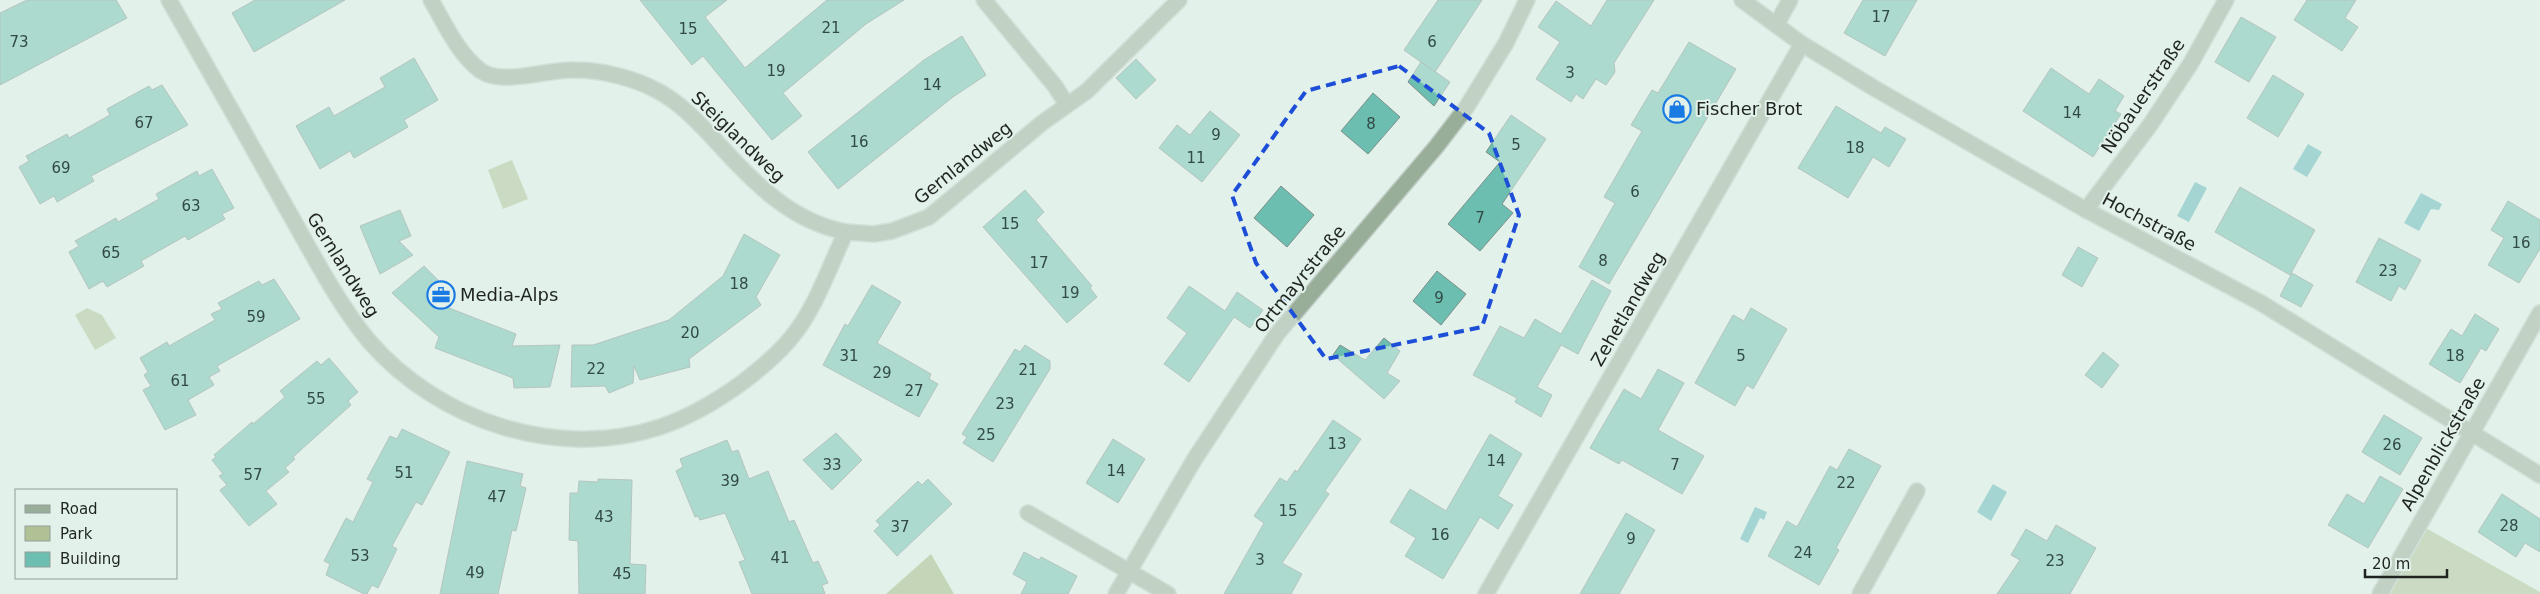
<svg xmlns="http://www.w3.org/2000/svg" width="2540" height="594" font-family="'DejaVu Sans',sans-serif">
<rect width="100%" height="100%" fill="#e2f1e9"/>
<g fill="#b0c295">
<path d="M 512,160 L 528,199 L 503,209 L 488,170 Z"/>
<path d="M 87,308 L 102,315 L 116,338 L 95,350 L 75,315 Z"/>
<path d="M 2424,527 L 2540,592 L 2540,594 L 2388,594 Z"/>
</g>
<path fill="#a0b77b" d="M 931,554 L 954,594 L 886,594 Z"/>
<g fill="#5cb4b9">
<path d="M 2308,144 L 2322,152 L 2307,177 L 2293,169 Z"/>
<path d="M 2195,182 L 2207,188 L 2189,222 L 2177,216 Z"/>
<path d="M 2421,193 L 2442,204 L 2439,210 L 2431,209 L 2419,231 L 2404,223 Z"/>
<path d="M 1993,484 L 2007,492 L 1991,521 L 1977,512 Z"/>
<path d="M 1755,507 L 1767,512 L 1764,520 L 1760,518 L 1748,543 L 1740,539 Z"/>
</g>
<g fill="#6bbeb0" stroke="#7e8f8b">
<path d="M 27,0 L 116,0 L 127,18 L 0,85 L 0,13 Z"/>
<path d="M 255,0 L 345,0 L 254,52 L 232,13 Z"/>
<path d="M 640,0 L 727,0 L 705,17 L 745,68 L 827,0 L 904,0 L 866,24 L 783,93 L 802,116 L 772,140 L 703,56 L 692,65 Z"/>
<path d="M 1438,0 L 1482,0 L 1435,72 L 1404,50 Z"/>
<path d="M 1607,0 L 1654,0 L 1614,63 L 1615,72 L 1606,85 L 1596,79 L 1583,99 L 1576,94 L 1571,102 L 1536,79 L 1560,42 L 1538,27 L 1556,1 L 1591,26 Z"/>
<path d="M 1863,0 L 1917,0 L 1885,56 L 1844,33 Z"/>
<path d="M 2307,0 L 2356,0 L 2345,18 L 2358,27 L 2342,51 L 2294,20 Z"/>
<path d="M 2241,17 L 2276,37 L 2249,82 L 2215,62 Z"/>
<path d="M 962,36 L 986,75 L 953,97 L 838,189 L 808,152 L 924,60 Z"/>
<path d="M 1689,42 L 1736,69 L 1609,284 L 1579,267 L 1615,203 L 1604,197 L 1642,131 L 1631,125 L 1652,90 L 1658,93 Z"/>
<path d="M 414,58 L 438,100 L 404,120 L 408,127 L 354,158 L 350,151 L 320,169 L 296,126 L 329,107 L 334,116 L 385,87 L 380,78 Z"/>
<path d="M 1136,59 L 1156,80 L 1136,99 L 1116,78 Z"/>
<path d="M 1421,62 L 1450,82 L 1434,106 L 1408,82 Z"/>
<path d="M 2051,68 L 2089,94 L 2099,79 L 2124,96 L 2115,111 L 2121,114 L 2093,157 L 2023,111 Z"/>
<path d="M 2273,75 L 2304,94 L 2278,137 L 2247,118 Z"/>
<path d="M 162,85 L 188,125 L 91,176 L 94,181 L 57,202 L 54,196 L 40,204 L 19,167 L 29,161 L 26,156 L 67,134 L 69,138 L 110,115 L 107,109 L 149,86 L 152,90 Z"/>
<path d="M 1373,93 L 1400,117 L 1368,154 L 1341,131 Z"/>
<path d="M 1836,106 L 1881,133 L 1885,127 L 1906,139 L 1889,167 L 1873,157 L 1848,198 L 1798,168 Z"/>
<path d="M 1210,111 L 1240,135 L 1202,182 L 1159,148 L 1177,125 L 1190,135 Z"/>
<path d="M 1511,115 L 1546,139 L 1502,204 L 1513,213 L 1480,251 L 1448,224 L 1500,162 L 1486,152 Z"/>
<path d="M 212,169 L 234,208 L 222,214 L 225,219 L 188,240 L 185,236 L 141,261 L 144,266 L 107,287 L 103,281 L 89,289 L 69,252 L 79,246 L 75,241 L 116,218 L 118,222 L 159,199 L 156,194 L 197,171 L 199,176 Z"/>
<path d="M 1281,186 L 1314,215 L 1287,247 L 1254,218 Z"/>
<path d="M 2240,187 L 2315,230 L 2290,275 L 2215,232 Z"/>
<path d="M 1025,190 L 1044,212 L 1036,220 L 1092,286 L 1090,288 L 1097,297 L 1067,323 L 983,227 Z"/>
<path d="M 2508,201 L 2540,220 L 2540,249 L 2519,283 L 2488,265 L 2504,238 L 2491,230 Z"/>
<path d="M 400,210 L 411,236 L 399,241 L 413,255 L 380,274 L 360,226 Z"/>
<path d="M 744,234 L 780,255 L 756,297 L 761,305 L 689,359 L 690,367 L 640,380 L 634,366 L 633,383 L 609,393 L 605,386 L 571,387 L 572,345 L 593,345 L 669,320 L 723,276 Z"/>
<path d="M 2379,238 L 2421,260 L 2405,290 L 2399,286 L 2391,301 L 2356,282 Z"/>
<path d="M 2078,247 L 2098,258 L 2082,287 L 2062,275 Z"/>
<path d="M 424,266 L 454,296 L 444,306 L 516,334 L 512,346 L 560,345 L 550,387 L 514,388 L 513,378 L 435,348 L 439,337 L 392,293 Z"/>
<path d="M 1437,271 L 1466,294 L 1441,325 L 1413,301 Z"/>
<path d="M 2292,273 L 2313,285 L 2301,307 L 2280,296 Z"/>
<path d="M 274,279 L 300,319 L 217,366 L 220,371 L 209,377 L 214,385 L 188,400 L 196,415 L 165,430 L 143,390 L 151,386 L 144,375 L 148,372 L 140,358 L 167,342 L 169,346 L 215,320 L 211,314 L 222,309 L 218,303 L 259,281 L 262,285 Z"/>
<path d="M 1592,280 L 1611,291 L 1578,354 L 1561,345 L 1537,387 L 1552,395 L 1541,417 L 1515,402 L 1517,398 L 1473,375 L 1500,326 L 1524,338 L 1535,319 L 1561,334 Z"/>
<path d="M 872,285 L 901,302 L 877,343 L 931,374 L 929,379 L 938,384 L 919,417 L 823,365 L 845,324 L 848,326 Z"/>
<path d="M 1189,286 L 1225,311 L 1237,292 L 1263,310 L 1250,328 L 1234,317 L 1189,382 L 1164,364 L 1187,333 L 1167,318 Z"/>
<path d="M 1751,308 L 1787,329 L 1753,389 L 1747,385 L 1735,406 L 1695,383 L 1733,315 L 1744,321 Z"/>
<path d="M 2475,314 L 2499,329 L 2486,351 L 2481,348 L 2460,383 L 2429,364 L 2451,329 L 2462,336 Z"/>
<path d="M 1384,338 L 1400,351 L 1387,373 L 1400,381 L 1384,399 L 1333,355 L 1340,345 L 1365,360 Z"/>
<path d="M 1025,345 L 1050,361 L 1050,369 L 993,462 L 963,443 L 967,437 L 962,434 L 1015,349 L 1020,352 Z"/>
<path d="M 2103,352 L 2119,365 L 2102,388 L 2085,375 Z"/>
<path d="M 329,358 L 358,392 L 348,401 L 351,405 L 293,457 L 295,459 L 285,468 L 289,472 L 266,491 L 277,504 L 249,526 L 222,493 L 220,490 L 227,485 L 219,476 L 223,474 L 212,460 L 216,457 L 214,455 L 252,422 L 253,424 L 285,397 L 280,391 L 317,361 L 321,365 Z"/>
<path d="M 1658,369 L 1684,383 L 1658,430 L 1704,456 L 1682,494 L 1622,460 L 1619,464 L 1590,448 L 1624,389 L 1641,399 Z"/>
<path d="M 2384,415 L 2422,438 L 2400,475 L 2362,452 Z"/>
<path d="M 1333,420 L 1361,439 L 1325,491 L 1329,494 L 1282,563 L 1302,574 L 1291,594 L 1224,594 L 1264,523 L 1254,516 L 1280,478 L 1287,482 L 1295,470 L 1297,472 Z"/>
<path d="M 402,429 L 450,452 L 422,505 L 416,502 L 392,546 L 397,549 L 378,588 L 372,585 L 367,594 L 364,594 L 326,575 L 330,564 L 324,561 L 346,518 L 353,522 L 373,482 L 367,479 L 390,436 L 397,439 Z"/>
<path d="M 836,433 L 862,460 L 832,490 L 803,460 Z"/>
<path d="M 1490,434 L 1522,454 L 1498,496 L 1513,505 L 1498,529 L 1480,517 L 1443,579 L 1405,556 L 1416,538 L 1390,522 L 1410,489 L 1446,511 Z"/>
<path d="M 1113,439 L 1145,459 L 1118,503 L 1086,483 Z"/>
<path d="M 727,440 L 732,452 L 738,450 L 749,479 L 768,471 L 789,522 L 794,520 L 813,563 L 818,561 L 828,583 L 822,585 L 825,594 L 752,594 L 739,562 L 745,560 L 725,513 L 700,520 L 698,516 L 695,517 L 676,471 L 683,467 L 680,459 Z"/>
<path d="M 1849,449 L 1881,466 L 1836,548 L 1839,550 L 1819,585 L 1768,556 L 1787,521 L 1797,527 L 1830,466 L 1837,470 Z"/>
<path d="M 467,461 L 523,474 L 520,486 L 526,488 L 516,531 L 512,530 L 498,594 L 440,594 Z"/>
<path d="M 2380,476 L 2403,489 L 2368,548 L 2328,525 L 2347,494 L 2364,504 Z"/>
<path d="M 598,479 L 632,480 L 630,564 L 646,565 L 645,594 L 579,594 L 578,541 L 569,540 L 570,493 L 578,493 L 579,481 L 598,482 Z"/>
<path d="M 928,479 L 952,504 L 897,556 L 874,531 L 880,525 L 876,521 L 918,481 L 922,485 Z"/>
<path d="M 2502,494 L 2540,519 L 2540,552 L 2525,543 L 2516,557 L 2478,532 Z"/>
<path d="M 1626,513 L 1655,530 L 1619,594 L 1580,594 Z"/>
<path d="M 2056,525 L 2096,548 L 2070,594 L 1997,594 L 2020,560 L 2011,555 L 2026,529 L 2047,541 Z"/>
<path d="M 1024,552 L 1039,560 L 1041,557 L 1077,576 L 1068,594 L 1021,594 L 1027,582 L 1013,574 Z"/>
</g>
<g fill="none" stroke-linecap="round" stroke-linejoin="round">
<g stroke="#bfccc5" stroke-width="18">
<g id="minor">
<path d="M 169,0 C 209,70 248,139 287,209 C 313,254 336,301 369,341 C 438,421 558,461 660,427 C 690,417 717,401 743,382 C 760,369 777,355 791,338 C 816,308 829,267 846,232 L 874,234 L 892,231 L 929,217 L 1042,123 L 1087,91 L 1179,0"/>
<path d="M 431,0 C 445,24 458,54 481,71 C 504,86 547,69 574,70 C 602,70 634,78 658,91 C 680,103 696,120 713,138 C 751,179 788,221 846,232"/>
<path d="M 984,0 L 1055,86 L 1067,105"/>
<path d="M 1742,0 L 1802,44 L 1874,88 L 2086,210 L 2261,303 L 2540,475"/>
<path d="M 1776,25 L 1790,0"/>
<path d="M 2086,210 L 2150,125 L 2191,63 L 2226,0"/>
<path d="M 1028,513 L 1168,594"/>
<path d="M 1116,594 L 1194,460 L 1277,334 L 1436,147 L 1466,108 L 1506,43 L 1527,0"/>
<path d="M 1486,594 L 1802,44"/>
<path d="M 1860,594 L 1917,491"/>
<path d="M 2380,594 L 2540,313"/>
</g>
</g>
<use href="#minor" stroke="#99ae98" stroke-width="15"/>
</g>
<path d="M0 0H2540V594H0ZM 1399,66 L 1489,133 L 1519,215 L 1482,327 L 1326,359 L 1256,263 L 1232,195 L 1306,91 Z" fill="#e2f1e9" fill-opacity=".55" fill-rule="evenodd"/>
<path fill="none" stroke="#1d4ed8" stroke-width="4" stroke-dasharray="10 6" stroke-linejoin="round" d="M 1399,66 L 1489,133 L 1519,215 L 1482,327 L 1326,359 L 1256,263 L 1232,195 L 1306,91 Z"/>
<defs>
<g id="shop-ring" transform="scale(1.4375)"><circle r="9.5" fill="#e2f1e9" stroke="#1a7ae3" stroke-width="1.5"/><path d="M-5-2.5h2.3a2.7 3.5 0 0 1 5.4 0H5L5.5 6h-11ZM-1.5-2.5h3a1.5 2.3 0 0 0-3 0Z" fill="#1a7ae3"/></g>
<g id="office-ring" transform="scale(1.4375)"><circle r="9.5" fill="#e2f1e9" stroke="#1a7ae3" stroke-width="1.5"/><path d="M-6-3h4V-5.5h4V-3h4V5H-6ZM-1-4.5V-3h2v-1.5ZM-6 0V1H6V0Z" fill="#1a7ae3"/></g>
</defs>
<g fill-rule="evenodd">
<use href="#shop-ring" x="1677" y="109"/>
<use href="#office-ring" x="441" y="295"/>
</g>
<g text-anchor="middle" stroke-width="4" stroke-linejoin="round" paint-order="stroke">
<g font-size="15" fill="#324a45">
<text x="1881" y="22">17</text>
<text x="831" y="33">21</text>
<text x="688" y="34">15</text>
<text x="19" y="47">73</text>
<text x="1432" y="47">6</text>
<text x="776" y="76">19</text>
<text x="1570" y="78">3</text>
<text x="932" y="90">14</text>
<text x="2072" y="118">14</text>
<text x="144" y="128">67</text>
<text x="1371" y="129">8</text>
<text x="1216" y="140">9</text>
<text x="859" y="147">16</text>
<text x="1516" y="150">5</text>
<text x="1855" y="153">18</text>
<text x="1196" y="163">11</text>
<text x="61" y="173">69</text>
<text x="1635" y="197">6</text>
<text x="191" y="211">63</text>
<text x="1480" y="223">7</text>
<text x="1010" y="229">15</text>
<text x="2521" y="248">16</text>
<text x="111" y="258">65</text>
<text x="1603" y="266">8</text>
<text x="1039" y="268">17</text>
<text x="2388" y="276">23</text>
<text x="739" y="289">18</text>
<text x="1070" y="298">19</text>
<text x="1439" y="303">9</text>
<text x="256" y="322">59</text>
<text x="690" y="338">20</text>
<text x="849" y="361">31</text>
<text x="1741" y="361">5</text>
<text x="2455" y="361">18</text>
<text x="596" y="374">22</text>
<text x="1028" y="375">21</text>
<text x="882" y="378">29</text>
<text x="180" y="386">61</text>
<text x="914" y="396">27</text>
<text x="316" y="404">55</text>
<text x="1005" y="409">23</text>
<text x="986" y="440">25</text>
<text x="1337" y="449">13</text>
<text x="2392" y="450">26</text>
<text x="1496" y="466">14</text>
<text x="832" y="470">33</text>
<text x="1675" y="470">7</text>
<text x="1116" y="476">14</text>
<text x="404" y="478">51</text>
<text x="253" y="480">57</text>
<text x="730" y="486">39</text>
<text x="1846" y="488">22</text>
<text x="497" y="502">47</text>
<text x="1288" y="516">15</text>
<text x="604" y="522">43</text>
<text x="2509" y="531">28</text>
<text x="900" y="532">37</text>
<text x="1440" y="540">16</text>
<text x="1631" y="544">9</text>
<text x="1803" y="558">24</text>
<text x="360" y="561">53</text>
<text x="780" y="563">41</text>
<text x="1260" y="565">3</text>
<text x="2055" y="566">23</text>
<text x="475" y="578">49</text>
<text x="622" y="579">45</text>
</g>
<g font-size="18" fill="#1f2421" stroke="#e2f1e9">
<text transform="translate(2143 96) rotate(-56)" y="6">Nöbauerstraße</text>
<text transform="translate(738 137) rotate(44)" y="6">Steiglandweg</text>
<text transform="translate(963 163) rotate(-39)" y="6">Gernlandweg</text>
<text transform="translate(2149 222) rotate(28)" y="6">Hochstraße</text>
<text transform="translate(343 265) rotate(58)" y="6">Gernlandweg</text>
<text transform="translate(1300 279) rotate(-51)" y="6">Ortmayrstraße</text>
<text transform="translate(1628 309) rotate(-60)" y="6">Zehetlandweg</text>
<text transform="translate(2443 444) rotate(-60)" y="6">Alpenblickstraße</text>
</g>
<g font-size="18" fill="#1f2421" stroke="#e2f1e9" text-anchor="start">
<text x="1696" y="115">Fischer Brot</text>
<text x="460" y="301">Media-Alps</text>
</g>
</g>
<rect x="15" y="489" width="162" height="90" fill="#e2f1e9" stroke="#949f99"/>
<rect x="25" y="505" width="25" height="8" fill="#99ae98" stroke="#949f99"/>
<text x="60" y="514" font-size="15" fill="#1f2421">Road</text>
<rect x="25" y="526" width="25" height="15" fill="#b0c295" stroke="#949f99"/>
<text x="60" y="539" font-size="15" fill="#1f2421">Park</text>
<rect x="25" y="552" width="25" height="15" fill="#6bbeb0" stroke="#949f99"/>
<text x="60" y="564" font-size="15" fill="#1f2421">Building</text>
<path d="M2365 569v8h82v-8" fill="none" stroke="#1f2421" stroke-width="2.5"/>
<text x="2372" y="569" font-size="15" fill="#1f2421" stroke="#e2f1e9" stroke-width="4" paint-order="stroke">20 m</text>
</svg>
